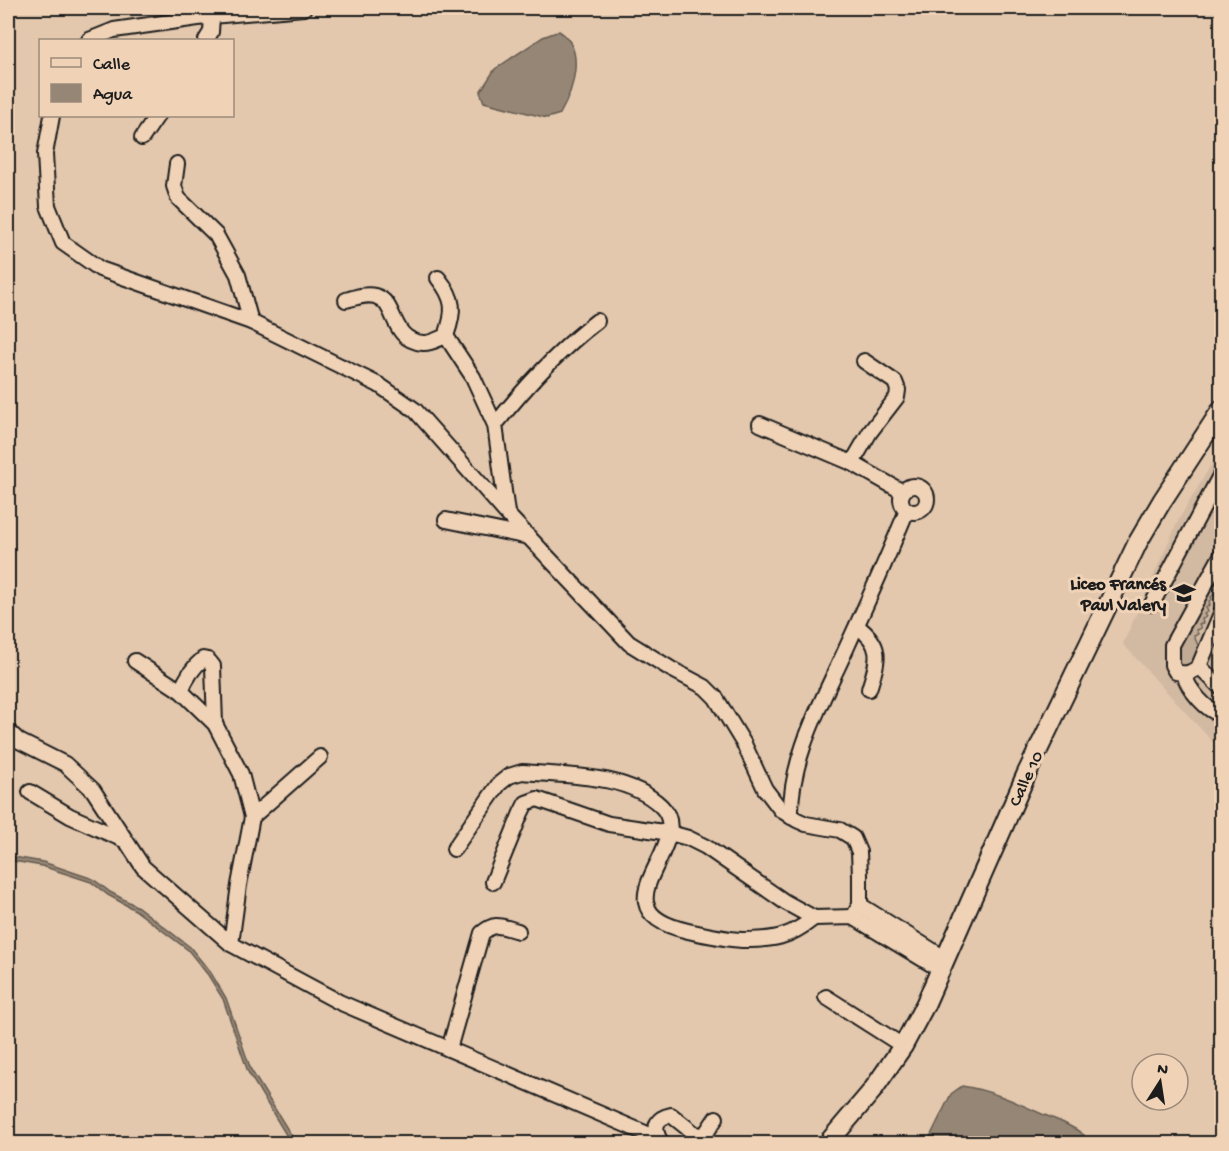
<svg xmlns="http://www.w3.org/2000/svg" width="1229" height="1151" font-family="'Gochi Hand',sans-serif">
<rect width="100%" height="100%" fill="#e3c8ae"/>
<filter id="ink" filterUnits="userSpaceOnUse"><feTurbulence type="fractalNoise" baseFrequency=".0167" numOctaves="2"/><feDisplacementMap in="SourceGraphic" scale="12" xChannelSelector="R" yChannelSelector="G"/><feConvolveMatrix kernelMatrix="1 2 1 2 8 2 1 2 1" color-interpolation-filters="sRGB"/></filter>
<g filter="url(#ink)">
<path fill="#d2b9a2" d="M 1221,448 L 1221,751 L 1123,644 L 1178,521 Z"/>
<path fill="#c2ab95" stroke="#6f6458" stroke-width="1.5" d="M 1221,565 L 1221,572 L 1219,573 L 1221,577 L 1218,579 L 1219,582 L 1216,584 L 1217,588 L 1213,591 L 1215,594 L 1211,597 L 1212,599 L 1209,601 L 1210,605 L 1206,607 L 1208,612 L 1204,614 L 1206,617 L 1202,619 L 1203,623 L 1199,624 L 1201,628 L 1196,630 L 1198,634 L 1194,636 L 1200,650 L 1196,659 L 1189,666 L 1182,666 L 1176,662 L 1178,644 Z"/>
<g fill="#968675" stroke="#655c51" stroke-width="1.5">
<path d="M 559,31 C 587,49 573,91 560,114 L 547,118 L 484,102 L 480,92 L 495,69 L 543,37 Z"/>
<path d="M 8,856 L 43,862 L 93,879 L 110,892 L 138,907 L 190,947 L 211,973 L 226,998 L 251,1070 L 296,1143 L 291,1143 L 248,1072 L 223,999 L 208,975 L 188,950 L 135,910 L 108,895 L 91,882 L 42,866 L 8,860 Z"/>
<path d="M 962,1086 C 990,1090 1016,1102 1042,1114 C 1057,1120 1071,1125 1084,1135 L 1084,1143 L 927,1143 L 951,1094 Z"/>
</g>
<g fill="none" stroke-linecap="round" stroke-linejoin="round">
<g stroke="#1c1c1c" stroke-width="18">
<g id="minor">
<path d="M 89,40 L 114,30 L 212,16 L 304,8"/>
<path d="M 206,40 L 211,32 L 212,16"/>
<path d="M 52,116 L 45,154 L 48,206 L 63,243 L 100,269 L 251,322 L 379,385 L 415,410 L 507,514 L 629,643 L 671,669 L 705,687 L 716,698 L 744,744 L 765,789 L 781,810 L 797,820 L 806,824 L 840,830 L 853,838 L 859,852 L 860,875 L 860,905 L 853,917"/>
<path d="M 142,138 L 157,116"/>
<path d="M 177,164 L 174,186 L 178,198 L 216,235 L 238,275 L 251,322"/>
<path d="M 438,278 C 455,299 455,311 446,336"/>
<path d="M 346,300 C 356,297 365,294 375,296 C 398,302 389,340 423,343 C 430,344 440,338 446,336 L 473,377 L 495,425"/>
<path d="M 760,424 L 852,463 L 903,492"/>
<path d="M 852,463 L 870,432 L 897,397 L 898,390 L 895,382 L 864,361"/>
<circle cx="914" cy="499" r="13"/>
<path d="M 507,513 L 495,425 C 525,387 558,351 597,321"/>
<path d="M 446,520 L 529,537"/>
<path d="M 1222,554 L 1172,645 L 1172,665 L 1176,672 C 1186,675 1192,673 1199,666 L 1222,611"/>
<path d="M 1152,604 L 1222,472"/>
<path d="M 857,626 C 884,646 878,660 869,689"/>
<path d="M 135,661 L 181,691 L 215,724 L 241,774 L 252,817 L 239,885 L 231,944"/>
<path d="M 1199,666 L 1222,689"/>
<path d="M 1184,674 C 1188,689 1206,711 1222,715"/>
<path d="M 181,691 C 186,678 192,668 203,659 L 208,660 L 213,666 L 215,724"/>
<path d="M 8,731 L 19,741 L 65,764 L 93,790 L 143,867 L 231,944 L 339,1002 L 659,1139 L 663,1144"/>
<path d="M 30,792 L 70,816 L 124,840"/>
<path d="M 252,817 L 320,757"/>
<path d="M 791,817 C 789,759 823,700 846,649 C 867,603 888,557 907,510"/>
<path d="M 454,849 L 499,784 L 509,776 L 522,772 C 565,776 627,773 661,806 C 700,844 589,909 688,931 C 706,935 724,939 742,940 C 773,940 789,938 814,918"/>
<path d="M 493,882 L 521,813 L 526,803 L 537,799 L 609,824 L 670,833 L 688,838 L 706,847 L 785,902 L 814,918 L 853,917 L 941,970"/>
<path d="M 860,905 L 946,959"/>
<path d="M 826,997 L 903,1046"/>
<path d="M 449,1049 L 482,933 C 496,921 502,927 518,931"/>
<path d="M 659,1139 C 653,1125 657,1118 671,1115 L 695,1134 L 702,1135 L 706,1133 L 716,1118"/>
</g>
</g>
<g stroke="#1c1c1c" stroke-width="22">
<path id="major" d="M 827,1144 L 872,1091 L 903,1046 L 925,1005 L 1026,775 L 1138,542 L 1162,501 L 1222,409"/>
</g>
<use href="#minor" stroke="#f0d3b7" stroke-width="14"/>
<use href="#major" stroke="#f0d3b7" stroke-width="18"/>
</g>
</g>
<defs>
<g id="school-bare" transform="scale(1.8)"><path d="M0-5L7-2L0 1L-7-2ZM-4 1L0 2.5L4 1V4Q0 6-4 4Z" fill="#1c1c1c" stroke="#f0d3b7" stroke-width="2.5" paint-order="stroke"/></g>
</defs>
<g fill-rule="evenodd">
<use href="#school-bare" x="1184" y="593"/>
</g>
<g text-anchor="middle" stroke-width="6" stroke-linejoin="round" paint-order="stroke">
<g font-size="18" font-weight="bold" fill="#1c1c1c" stroke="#f0d3b7" text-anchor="end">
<text x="1166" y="589">Liceo Francés<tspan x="1166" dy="21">Paul Valery</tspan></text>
</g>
<g font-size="18" fill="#1c1c1c" stroke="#f0d3b7">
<text transform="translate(1025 778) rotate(-65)" y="6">Calle 10</text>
</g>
</g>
<rect width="1229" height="1151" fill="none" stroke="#f0d3b7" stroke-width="30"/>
<rect x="15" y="15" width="1199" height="1121" fill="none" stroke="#1c1c1c" stroke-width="2" filter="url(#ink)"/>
<rect x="39" y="39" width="195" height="78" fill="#f0d3b7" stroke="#9b8a79" stroke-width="1.5"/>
<rect x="51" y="58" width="30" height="9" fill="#f0d3b7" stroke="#9b8a79" stroke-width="1.5"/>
<text x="93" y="69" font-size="18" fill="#1c1c1c">Calle</text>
<rect x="51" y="84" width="30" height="18" fill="#968675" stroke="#9b8a79" stroke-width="1.5"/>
<text x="93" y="99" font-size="18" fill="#1c1c1c">Agua</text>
<g transform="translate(1160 1082) rotate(12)"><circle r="28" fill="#f0d3b7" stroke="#9b8a79" stroke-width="1.5"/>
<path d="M0-4.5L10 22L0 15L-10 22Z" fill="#1c1c1c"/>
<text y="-9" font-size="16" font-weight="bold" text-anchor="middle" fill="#1c1c1c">N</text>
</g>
</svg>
